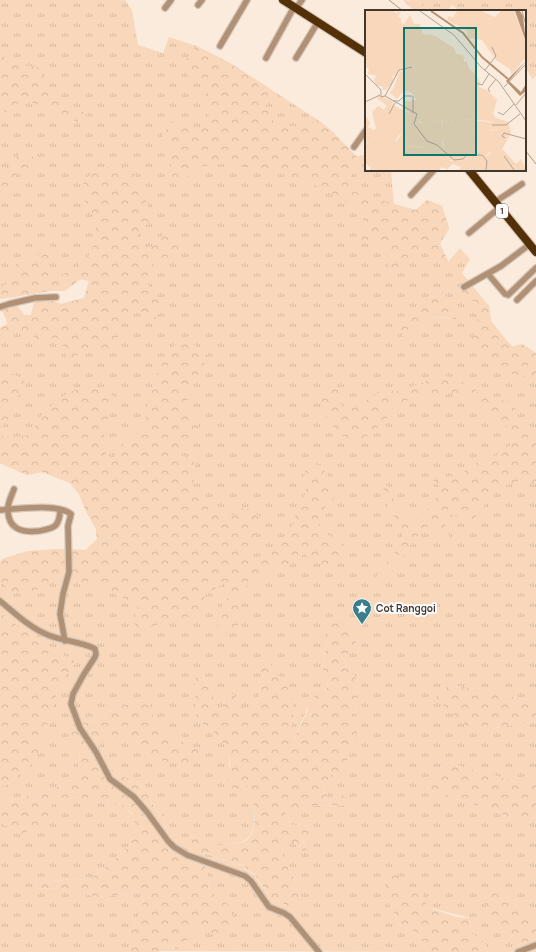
<svg xmlns="http://www.w3.org/2000/svg" width="536" height="952" font-family="Manrope,sans-serif">
<defs>
<pattern id="grass-tufts" width="24" height="20" patternUnits="userSpaceOnUse"><rect width="24" height="20" fill="#f8d7ba"/><path d="M3 7l-1-3M5 7V3M7 7l1-3M15 17l-1-3M17 17v-4M19 17l1-3" fill="none" stroke="#d6b9a0"/></pattern>
<pattern id="forest-crowns" width="20" height="18" patternUnits="userSpaceOnUse"><rect width="20" height="18" fill="#f8d7ba"/><path d="M2 6a3 3 0 1 1 6 0M12 15a3 3 0 1 1 6 0" fill="none" stroke="#d6b9a0"/></pattern>
</defs>
<rect width="100%" height="100%" fill="#fbebdc"/>
<g fill="url(#grass-tufts)" fill-rule="evenodd">
<path d="M 0,0 L 125,0 L 132,10 L 138,45 L 163,53 L 169,37 L 196,46 L 230,63 L 318,120 L 332,131 L 356,157 L 366,154 L 366,170 L 391,170 L 394,205 L 416,210 L 427,200 L 442,206 L 449,228 L 440,244 L 448,262 L 460,248 L 470,259 L 462,273 L 489,306 L 491,321 L 512,347 L 522,344 L 536,353 L 536,702 L 476,689 L 449,685 L 474,732 L 536,721 L 536,779 L 522,783 L 445,762 L 427,789 L 529,823 L 536,814 L 536,921 L 508,900 L 501,888 L 502,932 L 517,939 L 527,952 L 488,952 L 484,942 L 471,933 L 470,918 L 427,907 L 403,895 L 387,899 L 399,924 L 417,933 L 428,952 L 158,951 L 162,942 L 175,949 L 191,928 L 205,932 L 209,891 L 208,875 L 200,852 L 241,865 L 254,875 L 272,900 L 281,902 L 293,910 L 300,900 C 298,891 296,881 292,873 C 286,862 283,863 281,850 L 286,843 L 294,843 L 301,851 L 307,851 L 303,840 L 311,835 L 311,829 L 303,830 L 286,819 L 284,808 L 291,806 L 301,809 L 311,806 L 352,805 L 327,798 L 324,787 L 331,775 L 355,716 L 358,695 L 347,669 L 345,656 L 353,648 L 326,620 L 328,637 L 322,668 L 328,679 L 327,689 L 307,709 L 293,742 L 290,740 L 291,727 L 260,676 L 259,697 L 254,710 L 245,711 L 234,694 L 225,695 L 223,711 L 220,715 L 213,707 L 213,690 L 205,684 L 202,674 L 197,720 C 209,728 223,738 228,752 C 230,757 228,763 230,768 C 234,775 245,780 249,788 C 253,795 253,803 254,811 C 258,848 233,845 205,845 L 197,837 L 189,838 L 177,849 L 163,835 L 166,819 L 151,803 L 146,789 L 102,764 L 95,749 L 104,741 L 123,733 L 143,745 L 151,758 L 156,729 L 148,700 L 129,701 L 94,720 L 72,727 L 80,750 L 78,774 L 55,788 L 0,804 L 0,787 L 7,785 L 35,761 L 49,720 L 60,682 L 77,662 L 50,649 L 0,613 L 0,563 L 2,559 L 28,551 L 58,549 L 86,550 L 97,539 L 96,529 L 85,509 L 79,494 L 70,483 L 42,472 L 27,475 L 0,463 L 0,328 L 8,324 L 2,310 L 17,305 L 24,315 L 31,315 L 34,302 L 53,301 L 61,304 L 84,298 L 89,281 L 81,279 L 64,291 L 49,291 L 0,299 ZM 442,292 L 460,311 L 454,320 C 441,317 429,315 417,324 C 412,327 408,333 403,337 L 413,313 L 425,298 Z"/>
<path d="M 404,0 L 536,0 L 536,76 L 532,79 L 528,71 L 525,70 L 525,11 L 460,11 L 452,5 L 448,11 L 429,11 L 422,2 Z"/>
<path d="M 77,797 L 92,802 L 123,805 L 133,815 C 134,820 136,828 135,833 C 133,848 101,871 89,880 L 70,879 L 46,883 L 36,883 L 37,888 L 61,889 L 78,892 L 97,897 L 140,893 L 144,899 L 140,913 L 129,932 L 129,951 L 128,952 L 0,952 L 0,815 L 5,826 L 51,805 L 59,800 Z"/>
</g>
<g fill="url(#forest-crowns)">
<path d="M 403,0 L 422,2 L 429,11 L 414,11 Z"/>
<path d="M 196,46 L 230,63 L 269,88 L 266,107 L 276,126 L 302,126 L 318,120 L 332,131 L 357,157 L 355,169 L 348,187 L 359,194 L 416,210 L 427,200 L 442,206 L 449,228 L 440,244 L 449,263 L 425,253 L 408,257 L 389,276 L 388,257 L 380,243 L 359,239 L 365,212 L 325,189 L 274,171 L 227,163 L 199,167 L 177,184 L 170,172 L 172,152 L 162,136 L 171,121 L 181,126 L 201,127 L 209,121 L 208,111 L 200,101 L 207,95 L 209,87 L 192,80 L 182,69 L 183,64 Z"/>
<path d="M 0,51 L 7,61 L 21,65 L 38,67 L 43,76 L 39,88 L 49,92 L 61,105 L 81,110 L 90,119 L 89,126 L 68,118 L 56,117 L 36,103 L 23,103 L 14,105 L 6,112 L 0,109 Z"/>
<path d="M 20,153 L 36,158 C 32,169 27,173 16,176 L 16,189 L 6,199 L 0,199 L 0,171 L 15,160 Z"/>
<path d="M 121,166 L 131,170 L 146,191 L 146,204 L 152,212 L 154,218 L 147,225 L 139,230 L 136,242 L 144,254 L 168,230 L 177,232 L 180,244 L 178,256 L 161,258 L 153,265 L 146,279 L 154,297 L 163,304 L 156,319 L 132,310 L 115,328 L 118,336 L 107,355 L 103,348 L 84,349 L 68,364 L 61,339 L 52,338 L 47,345 L 34,338 L 32,330 L 18,332 L 12,331 L 0,338 L 0,328 L 8,324 L 2,310 L 17,305 L 24,315 L 31,315 L 34,302 L 53,301 L 61,304 L 84,298 L 89,281 L 81,279 L 64,291 L 49,291 L 0,299 L 0,288 L 11,281 L 9,274 L 21,258 L 33,260 L 50,245 L 54,253 L 46,270 L 49,276 L 59,278 L 86,260 L 98,237 L 91,207 L 83,199 L 82,192 L 84,181 L 93,172 L 109,167 Z"/>
<path d="M 470,284 L 489,306 L 491,321 L 511,347 L 522,344 L 536,353 L 536,383 L 529,373 L 520,378 L 495,365 L 475,350 L 472,338 L 479,315 L 477,305 L 461,291 Z"/>
<path d="M 442,292 L 460,311 L 455,320 C 429,313 422,320 404,337 L 400,329 L 425,298 Z"/>
<path d="M 188,336 L 195,346 L 206,354 L 203,370 L 192,386 L 187,401 L 187,411 L 194,418 L 199,427 L 182,450 L 186,459 L 195,463 L 193,492 L 199,499 L 223,514 L 235,515 L 243,508 L 253,510 L 260,517 L 255,523 L 256,535 L 245,557 L 251,560 L 268,553 L 283,539 L 294,523 L 297,506 L 302,504 L 306,490 L 303,480 L 306,469 L 314,464 L 321,465 L 328,477 L 327,488 L 336,496 L 326,506 L 317,521 L 323,532 L 337,540 L 348,548 L 340,561 L 328,569 L 304,554 L 286,568 L 268,568 L 261,583 L 247,586 L 238,602 L 243,614 L 238,625 L 224,633 L 217,625 L 218,612 L 229,596 L 234,583 L 227,582 L 206,594 L 196,615 L 137,630 L 134,621 L 138,605 C 116,594 74,574 50,581 C 43,583 36,591 30,595 L 11,592 L 1,581 L 0,563 L 2,559 L 28,551 L 58,549 L 86,550 L 97,539 L 96,529 L 85,509 L 79,494 L 70,483 L 42,472 L 27,475 L 0,463 L 0,429 L 3,438 L 30,435 L 42,414 L 61,397 L 85,385 L 98,388 L 116,397 L 108,417 L 104,434 L 106,455 L 113,458 L 131,435 L 144,431 L 148,400 L 161,364 L 174,346 Z"/>
<path d="M 0,368 L 10,373 L 22,378 L 26,385 L 15,402 L 7,421 L 0,429 Z"/>
<path d="M 441,376 L 454,377 L 471,387 L 488,400 L 495,402 L 502,400 L 512,402 L 518,413 L 518,425 L 533,432 L 536,430 L 536,484 C 506,473 490,499 473,519 L 460,518 L 451,514 L 445,524 L 451,541 L 442,540 L 436,530 L 426,526 C 421,533 415,539 410,546 C 398,563 396,574 375,583 L 378,572 L 402,544 L 402,526 L 391,513 L 383,496 L 384,485 L 388,486 C 392,501 403,512 415,521 C 426,512 436,501 441,488 L 431,478 L 433,473 L 442,477 L 462,475 L 465,471 L 475,463 L 486,462 L 511,445 L 513,434 L 507,426 L 493,417 L 485,409 L 462,394 L 450,393 L 439,397 L 412,398 L 392,409 L 387,418 L 372,434 L 358,440 L 344,437 L 336,432 L 331,422 L 322,410 L 321,400 L 323,391 L 336,385 L 340,389 L 341,394 L 337,400 L 342,406 L 351,407 L 373,397 L 379,390 L 386,389 L 395,392 Z"/>
<path d="M 0,613 L 50,649 L 77,662 L 60,683 L 49,720 L 35,761 L 7,785 L 0,787 Z"/>
<path d="M 325,620 L 352,626 L 360,633 L 353,648 L 345,656 L 347,669 L 355,675 L 358,696 L 355,716 L 359,726 L 345,766 L 338,775 L 331,775 L 324,787 L 327,798 L 342,795 L 352,799 L 352,805 L 311,806 L 301,809 L 295,809 L 291,806 L 285,808 L 286,819 L 303,830 L 311,829 L 311,835 L 303,841 L 307,851 L 301,851 L 294,843 L 286,843 L 281,850 C 283,863 286,862 292,873 C 296,881 298,891 300,900 L 293,910 L 281,902 L 272,900 L 255,875 L 242,865 L 200,852 L 208,875 L 209,891 L 235,910 L 230,924 L 221,933 L 205,932 L 191,928 L 185,948 L 176,949 L 162,942 L 159,952 L 128,952 L 129,951 L 129,932 L 140,913 L 144,899 L 140,893 L 97,897 L 78,892 L 61,889 L 37,888 L 36,883 L 46,883 L 70,879 L 89,880 C 101,871 133,848 135,833 C 136,827 134,820 133,814 L 123,805 L 92,802 L 77,797 L 59,800 L 51,805 L 53,821 L 18,835 L 12,827 L 5,826 L 0,815 L 0,804 L 55,788 L 78,774 L 80,751 L 67,741 L 72,727 L 94,720 L 129,701 L 149,700 L 156,729 L 199,750 L 197,763 L 189,766 L 151,758 L 143,745 L 123,733 L 104,741 L 95,749 L 102,764 L 146,789 L 151,803 L 166,819 L 163,835 L 177,849 L 189,838 L 197,837 L 205,845 C 217,845 235,846 245,841 C 261,833 254,799 248,786 L 234,790 L 227,782 C 228,778 230,772 230,767 C 231,745 214,731 197,720 L 194,685 L 196,674 L 202,674 L 205,684 L 213,690 L 213,707 L 220,714 L 223,711 L 225,695 L 234,694 L 245,710 L 254,710 L 259,697 L 260,676 L 264,664 L 270,663 L 291,693 L 294,709 L 290,740 L 293,742 L 316,692 L 327,689 L 328,679 L 322,668 L 328,637 Z"/>
<path d="M 449,685 L 476,689 L 536,702 L 536,721 L 474,732 L 435,698 Z"/>
<path d="M 445,762 L 522,783 L 536,779 L 536,814 L 529,823 L 427,789 Z"/>
<path d="M 386,873 L 397,874 L 403,894 L 420,888 L 427,907 L 456,917 L 470,918 L 471,933 L 484,942 L 488,952 L 428,952 L 417,933 L 399,924 L 387,899 Z"/>
<path d="M 495,883 L 501,888 L 508,900 L 536,921 L 536,952 L 527,952 L 517,939 L 502,932 L 490,919 L 486,902 L 489,889 Z"/>
</g>
<g fill="none" stroke-linecap="round" stroke-linejoin="round">
<g stroke="#b69272" stroke-width="1">
<path d="M 389,0 L 403,11"/>
<path d="M 525,150 L 536,164"/>
</g>
<g stroke="#d6c7b9" stroke-width="8">
<g id="minor">
<path d="M 198,5 L 202,0"/>
<path d="M 165,8 L 171,0"/>
<path d="M 296,8 L 302,0"/>
<path d="M 220,46 L 247,0"/>
<path d="M 266,58 L 294,7"/>
<path d="M 296,58 L 318,22"/>
<path d="M 354,147 L 366,130"/>
<path d="M 411,195 L 434,170"/>
<path d="M 495,202 L 522,184"/>
<path d="M 469,233 L 499,208"/>
<path d="M 488,274 L 505,294 L 508,295 L 536,268"/>
<path d="M 464,287 L 501,266 L 530,244"/>
<path d="M 517,300 L 536,281"/>
<path d="M 0,307 L 9,304 L 35,298 L 56,297"/>
<path d="M 14,489 C 12,495 7,504 8,510 C 8,529 22,533 39,531 C 44,530 52,529 56,525 C 59,521 60,514 60,510"/>
<path d="M 0,510 C 16,509 58,503 71,514 L 68,526 L 69,572 L 63,594 L 60,614 L 65,641"/>
<path d="M 0,601 C 15,613 30,628 48,635 C 62,641 84,642 95,649 L 96,654 L 95,657 L 84,674 L 73,694 L 71,704 L 80,728 L 96,752 L 110,779 L 134,797 L 147,812 L 168,841 L 174,847 L 187,855 L 245,876 L 251,881 L 269,907 L 284,913 L 290,917 L 319,952"/>
<path d="M 518,952 L 536,945"/>
</g>
</g>
<g stroke="#d6c7b9" stroke-width="10">
<g id="highway">
<path d="M 283,0 L 366,53"/>
<path d="M 469,170 L 536,252"/>
</g>
</g>
<use href="#minor" stroke="#b09175" stroke-width="5.5"/>
<use href="#highway" stroke="#533007" stroke-width="8"/>
</g>
<defs>
<g id="sight-pin" transform="scale(1)"><path d="M0 17L-7.5 6A9.5 9.5 0 1 1 7.5 6Z" fill="#3b7f8e" stroke="#fbfbfb"/><path d="M0-6L1.8-2.2L6-1.7L2.9 1.2L3.7 5.4L0 3.3L-3.7 5.4L-2.9 1.2L-6-1.7L-1.8-2.2Z" fill="#fff"/></g>
</defs>
<g fill-rule="evenodd">
<use href="#sight-pin" x="362" y="608"/>
</g>
<g text-anchor="middle" stroke-width="4" stroke-linejoin="round" paint-order="stroke">
<rect fill="#fbfbfb" stroke="#7a726b" stroke-width="1" x="496" y="204" width="12" height="14" rx="3"/>
<g font-size="9" font-weight="bold" fill="#42372d">
<text x="502" y="214">1</text>
</g>
<g font-size="10" font-weight="bold" fill="#42372d" stroke="#fbfbfb" text-anchor="start">
<text x="376" y="612">Cot Ranggoi</text>
</g>
</g>
<g transform="translate(365 10)">
<rect width="161" height="161" fill="#fbebdc"/>
<path d="M 0,1 L 29,1 L 30,3 L 36,1 L 33,7 L 36,8 L 36,13 L 39,14 L 45,5 L 49,14 L 55,14 L 58,24 L 70,26 L 89,38 L 92,45 L 98,45 L 99,52 L 101,51 L 105,61 L 112,66 L 114,77 L 122,80 L 132,90 L 128,104 L 131,108 L 143,112 L 146,123 L 137,139 L 151,154 L 156,149 L 161,160 L 124,160 L 124,153 L 119,148 L 126,143 L 122,134 L 116,138 L 115,145 L 107,138 L 106,142 L 110,145 L 105,147 L 102,140 L 91,135 L 104,152 L 107,153 L 111,148 L 117,152 L 117,155 L 108,160 L 105,160 L 96,151 L 89,149 L 74,154 L 65,151 L 71,156 L 66,156 L 64,160 L 5,160 L 6,158 L 0,153 L 0,140 L 4,141 L 0,135 L 12,127 L 31,132 L 49,106 L 37,98 L 39,92 L 52,90 L 45,81 L 39,80 L 32,89 L 25,83 L 33,71 L 34,63 L 51,55 L 35,59 L 31,66 L 26,66 L 28,68 L 27,74 L 25,73 L 21,80 L 17,79 L 18,76 L 12,76 L 9,70 L 12,67 L 10,65 L 3,64 L 4,58 L 0,57 ZM 83,103 L 87,111 L 82,123 L 86,125 L 77,126 L 79,138 L 66,132 L 65,142 L 60,145 L 53,147 L 56,145 L 58,138 L 44,136 L 51,135 L 57,127 L 49,124 L 41,128 L 39,125 L 49,121 L 49,115 L 56,111 L 60,115 L 53,117 L 53,120 L 63,131 L 72,130 L 73,124 L 65,114 L 69,111 L 73,113 L 74,108 L 78,112 L 78,117 L 83,110 ZM 99,109 L 124,111 L 139,116 L 136,123 L 134,119 L 113,124 L 99,120 L 109,122 L 123,117 L 123,114 L 102,115 ZM 92,1 L 97,1 L 135,18 L 143,1 L 149,1 L 161,33 L 161,47 L 146,65 L 146,60 L 131,50 L 117,30 L 103,28 L 102,21 L 82,10 L 84,6 L 88,8 Z" fill="#f8d7ba" fill-rule="evenodd"/>
<path d="M 97,1 L 116,1 L 130,7 L 136,1 L 143,1 L 135,18 ZM 3,8 L 6,17 L 37,21 L 51,34 L 40,33 L 34,27 L 34,31 L 31,31 L 30,25 L 26,23 L 18,26 L 16,33 L 13,24 L 0,32 L 2,23 L 0,9 ZM 65,24 L 75,29 L 76,34 L 84,35 L 87,39 L 86,43 L 98,45 L 99,53 L 96,51 L 91,55 L 88,46 L 76,41 L 63,42 L 61,36 L 67,34 L 67,29 L 63,27 ZM 24,32 L 27,36 L 17,45 L 9,58 L 13,62 L 20,60 L 19,69 L 29,60 L 32,48 L 42,38 L 44,40 L 37,45 L 39,56 L 46,50 L 46,55 L 51,52 L 50,42 L 55,40 L 60,47 L 57,50 L 63,49 L 59,55 L 61,58 L 48,66 L 47,63 L 38,63 L 43,69 L 39,76 L 50,69 L 55,71 L 54,79 L 64,63 L 67,65 L 64,71 L 65,83 L 74,87 L 73,93 L 82,80 L 85,93 L 75,94 L 69,102 L 70,96 L 57,102 L 57,98 L 53,97 L 39,95 L 39,92 L 52,90 L 50,84 L 39,80 L 31,81 L 29,77 L 34,63 L 41,58 L 50,58 L 50,55 L 34,59 L 31,66 L 26,66 L 28,68 L 27,74 L 23,77 L 22,74 L 20,76 L 12,76 L 9,70 L 12,65 L 3,64 L 4,58 L 0,57 L 0,48 L 7,51 L 14,41 L 20,40 ZM 101,56 L 112,66 L 115,72 L 114,77 L 120,80 L 121,87 L 127,86 L 112,96 L 111,93 L 117,90 L 109,82 L 99,87 L 99,90 L 96,88 L 89,96 L 93,90 L 91,82 L 95,87 L 97,81 L 108,76 L 101,70 L 94,71 L 87,76 L 82,72 L 84,69 L 86,72 L 98,68 L 112,74 L 113,70 L 103,64 ZM 13,85 L 27,91 L 28,95 L 49,106 L 44,119 L 34,125 L 23,143 L 15,133 L 13,127 L 0,134 L 5,138 L 4,141 L 0,140 L 0,104 L 5,113 L 3,117 L 9,120 L 11,118 L 7,102 L 13,96 L 19,100 L 22,96 L 12,88 ZM 83,100 L 87,102 L 85,105 L 87,115 L 83,123 L 86,125 L 77,126 L 81,128 L 80,131 L 77,131 L 78,139 L 66,132 L 70,141 L 61,144 L 62,147 L 56,151 L 52,148 L 56,145 L 58,137 L 44,136 L 51,135 L 57,126 L 47,125 L 42,129 L 39,125 L 49,121 L 49,115 L 59,111 L 66,120 L 55,116 L 53,120 L 59,123 L 63,131 L 72,130 L 73,124 L 65,114 L 65,108 L 68,113 L 70,110 L 73,113 L 75,106 L 78,117 L 83,110 ZM 99,109 L 130,113 L 139,116 L 139,121 L 136,124 L 134,119 L 126,120 L 126,122 L 130,121 L 129,125 L 123,126 L 117,123 L 110,128 L 96,123 L 99,119 L 109,122 L 123,117 L 123,114 L 102,115 L 97,111 ZM 121,132 L 126,140 L 119,148 L 124,150 L 124,160 L 108,160 L 110,155 L 114,156 L 117,152 L 111,148 L 110,153 L 101,152 L 102,148 L 92,141 L 91,134 L 102,140 L 105,147 L 110,145 L 105,141 L 104,136 L 115,145 L 114,138 ZM 89,149 L 96,151 L 105,160 L 94,160 L 96,157 L 88,154 L 82,159 L 77,157 L 74,160 L 64,160 L 64,156 L 71,156 L 64,154 L 65,151 L 74,154 L 79,151 L 88,151 Z" fill="#f8d7ba"/>
<path d="M 150,1 L 155,1 L 158,6 L 161,32 ZM 161,51 L 144,71 L 156,82 L 161,74 L 161,81 L 155,86 L 141,71 Z" fill="#b69272"/>
<path fill="none" stroke="#b69272" stroke-width="2" d="M 66,1 L 98,23 L 117,47 L 143,69"/>
<path fill="none" stroke="#b1a396" stroke-width="1" d="M 55,1 L 89,25 L 116,57 L 134,72 L 161,111M 157,1 L 161,15M 120,60 L 131,46 L 127,37M 0,64 L 16,80 L 16,87 L 20,86 L 52,104 L 49,114 L 62,131 L 72,135 L 89,150 L 98,149 L 102,145 L 117,145 L 122,151 L 121,160M 111,73 L 117,75 L 124,64M 139,77 L 161,54M 125,82 L 123,79 L 131,69M 20,86 L 34,60 L 47,57M 48,86 L 48,103M 28,91 L 34,91 L 39,86 L 47,86M 0,92 L 15,85M 151,95 L 161,83M 133,102 L 138,105 L 149,94M 24,104 L 30,93M 127,115 L 141,115 L 155,104M 140,128 L 137,126 L 139,123 L 161,129M 139,146 L 149,160"/>
<path fill="#0f766e" fill-opacity="0.15" stroke="#0f766e" stroke-width="2" d="M 39,18 L 111,18 L 111,145 L 39,145 Z"/>
<rect width="161" height="161" fill="none" stroke="#42372d" stroke-width="2"/>
</g>
</svg>
